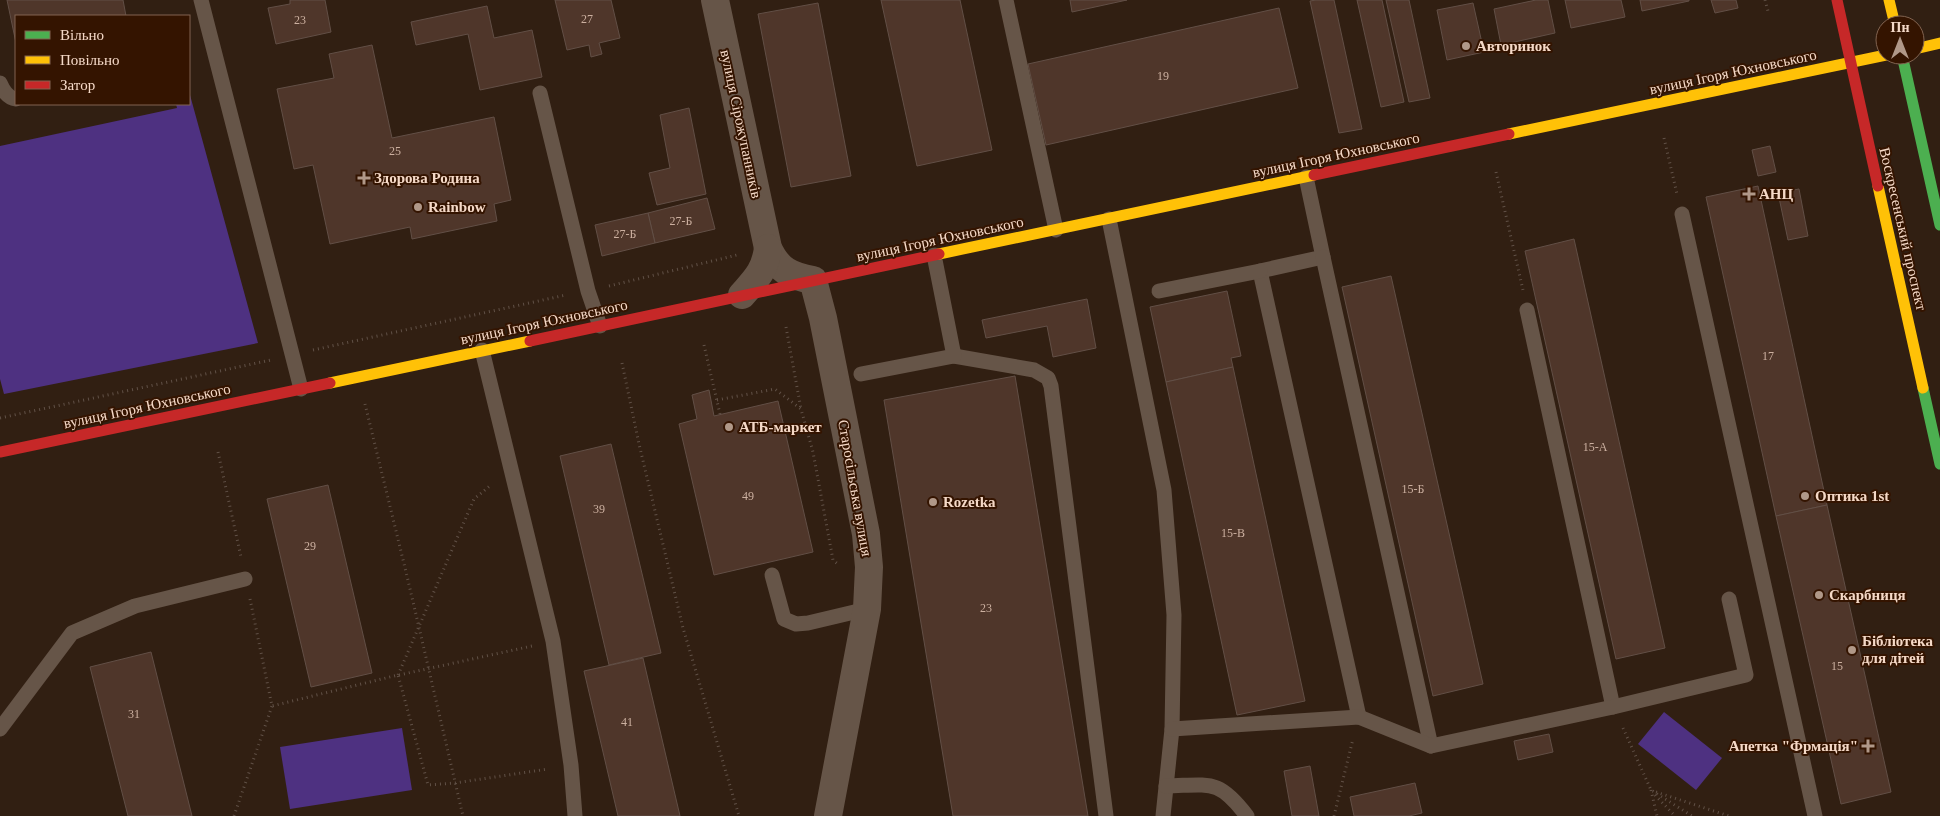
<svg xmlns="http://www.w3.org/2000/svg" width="1940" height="816" font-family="Georgia,serif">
<rect width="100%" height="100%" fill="#311f12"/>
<g fill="#4e3181">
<path d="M 189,95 L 190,95 L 258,343 L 4,394 L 0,379 L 0,146 L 177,108 L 176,104 L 189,104 Z"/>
<path d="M 1664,712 L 1722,758 L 1696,790 L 1638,744 Z"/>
<path d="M 402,728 L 412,790 L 290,809 L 280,747 Z"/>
</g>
<g fill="#4f362a" stroke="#624f46">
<path d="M 7,0 L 123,0 L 126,16 L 16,16 L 16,43 Z"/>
<path d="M 290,0 L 325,0 L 331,32 L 276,44 L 268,8 L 290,4 Z"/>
<path d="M 555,0 L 611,0 L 620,38 L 599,43 L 602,54 L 591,57 L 589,45 L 567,50 Z"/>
<path d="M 881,0 L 960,0 L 992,150 L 917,166 Z"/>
<path d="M 1070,0 L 1127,0 L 1072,12 Z"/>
<path d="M 1316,0 L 1334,0 L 1362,129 L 1339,133 L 1310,1 Z"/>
<path d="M 1357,0 L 1382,0 L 1404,102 L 1381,107 Z"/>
<path d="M 1386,0 L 1409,0 L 1430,98 L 1409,102 Z"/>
<path d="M 1536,0 L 1548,0 L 1555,33 L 1501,45 L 1494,9 Z"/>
<path d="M 1565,0 L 1621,0 L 1625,17 L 1571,28 Z"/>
<path d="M 1640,0 L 1689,0 L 1689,1 L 1642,11 Z"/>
<path d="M 1711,0 L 1736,0 L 1738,8 L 1715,13 Z"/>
<path d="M 818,3 L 851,176 L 791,187 L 758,14 Z"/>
<path d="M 1473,3 L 1484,52 L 1447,60 L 1437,10 Z"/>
<path d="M 487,6 L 494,38 L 532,30 L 542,77 L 480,90 L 468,34 L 416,45 L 411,22 Z"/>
<path d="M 1279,8 L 1298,88 L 1046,145 L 1028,64 Z"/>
<path d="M 372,45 L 392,138 L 494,117 L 511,200 L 494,204 L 497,221 L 412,239 L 410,227 L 330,244 L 313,165 L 294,169 L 277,89 L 334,78 L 329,54 Z"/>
<path d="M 689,108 L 706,194 L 657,205 L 649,173 L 670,168 L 660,115 Z"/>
<path d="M 1770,146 L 1776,172 L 1758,176 L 1752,150 Z"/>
<path d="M 1758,186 L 1827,505 L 1776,516 L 1706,197 Z"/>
<path d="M 1799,189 L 1808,236 L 1788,240 L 1778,193 Z"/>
<path d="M 707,198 L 715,229 L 655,243 L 648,213 Z"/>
<path d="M 648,213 L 655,243 L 602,256 L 595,225 Z"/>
<path d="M 1574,239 L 1665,648 L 1616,659 L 1525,251 Z"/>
<path d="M 1391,276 L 1483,684 L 1433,696 L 1342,287 Z"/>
<path d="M 1227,291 L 1241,356 L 1231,358 L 1233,367 L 1166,382 L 1150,307 Z"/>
<path d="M 1087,299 L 1096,348 L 1053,357 L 1047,326 L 986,338 L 982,320 Z"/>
<path d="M 1233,367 L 1305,701 L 1237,715 L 1166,382 Z"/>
<path d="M 1015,376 L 1088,816 L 953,816 L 884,400 Z"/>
<path d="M 709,390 L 714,416 L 778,401 L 813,552 L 714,575 L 679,424 L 697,419 L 692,395 Z"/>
<path d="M 611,444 L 661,653 L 609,665 L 560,456 Z"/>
<path d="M 328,485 L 372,673 L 311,687 L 267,499 Z"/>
<path d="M 1827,505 L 1891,792 L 1841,804 L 1776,516 Z"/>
<path d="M 151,652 L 192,816 L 128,816 L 90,667 Z"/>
<path d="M 643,658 L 680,816 L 618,816 L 584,671 Z"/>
<path d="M 1549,734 L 1553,752 L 1518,760 L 1514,741 Z"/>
<path d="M 1310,766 L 1319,816 L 1292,816 L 1284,771 Z"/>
<path d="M 1415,783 L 1422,813 L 1409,816 L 1354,816 L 1350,797 Z"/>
</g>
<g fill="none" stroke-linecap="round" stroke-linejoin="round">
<g stroke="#615147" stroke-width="3" stroke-dasharray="1 4" stroke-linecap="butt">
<path d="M 1765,0 L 1768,11"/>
<path d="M 1664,138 L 1677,194"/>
<path d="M 1496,172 L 1523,290"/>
<path d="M 609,286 L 737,255"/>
<path d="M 786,327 L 801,409"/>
<path d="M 704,345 L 720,414"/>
<path d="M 313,350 L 566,295"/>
<path d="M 622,363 L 639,444 L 683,628 L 739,816"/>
<path d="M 717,400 L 775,389 L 801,409 L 813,452 L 833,560 L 839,565"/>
<path d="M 365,404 L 407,576 L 463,816"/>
<path d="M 0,418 L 271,360"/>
<path d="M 218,452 L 241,557"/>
<path d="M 250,599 L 272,706 L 398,675 L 428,785 L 455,783 L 548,769"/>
<path d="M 398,675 L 474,499 L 491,485"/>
<path d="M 399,675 L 532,646"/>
<path d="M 1623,728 L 1651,790 L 1692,816"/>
<path d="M 1651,790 L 1657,816"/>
<path d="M 1656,792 L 1729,816"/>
<path d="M 1655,795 L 1675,816"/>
<path d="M 234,816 L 272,706"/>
<path d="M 1334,816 L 1353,739"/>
</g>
<g stroke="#665548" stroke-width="15">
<path d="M 201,0 L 301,389"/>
<path d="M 1006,0 L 1056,230"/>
<path d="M 0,83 C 3,90 7,98 16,99"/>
<path d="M 540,93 L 588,291 L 600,326"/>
<path d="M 1306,177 L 1323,257 L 1260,271 L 1359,717"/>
<path d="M 1682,214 L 1815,816"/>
<path d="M 1109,219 L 1164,490 L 1174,615 L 1172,729 L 1163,816"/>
<path d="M 1323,257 L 1431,746"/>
<path d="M 1159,291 L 1260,271"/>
<path d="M 1527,310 L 1613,707"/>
<path d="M 482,350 L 553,641 L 571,765 L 575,816"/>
<path d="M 954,356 L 1034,370 L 1048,378 L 1051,386 L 1106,816"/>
<path d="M 861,374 L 954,356 L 934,255"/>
<path d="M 772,575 L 784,619 L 796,624 L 808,623 L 867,609"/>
<path d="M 0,729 L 72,633 L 135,606 L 245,579"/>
<path d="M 1172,729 L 1359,717 L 1431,746 L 1613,707 L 1746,675 L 1729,599"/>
<path d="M 1166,786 C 1210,785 1218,778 1247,816"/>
</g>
<g stroke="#665548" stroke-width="28">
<path d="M 715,0 L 768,248 C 778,270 790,276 813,280 L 823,318 L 866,534 L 869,567 L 867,609 L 828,816"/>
<path d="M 742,295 C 756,279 765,271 768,248"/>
</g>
<g stroke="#4caf50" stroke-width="11">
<path d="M 1902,55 L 1940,225"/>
<path d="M 1923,388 L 1940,464"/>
</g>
<g stroke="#ffc107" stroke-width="11">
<path d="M 1889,0 L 1895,25"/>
<path d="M 1915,49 L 1940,43"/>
<path d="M 1509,134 L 1886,55"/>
<path d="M 1878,186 L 1923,388"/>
<path d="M 939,254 L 1314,175"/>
<path d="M 330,383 L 530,341"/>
</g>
<g stroke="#c62828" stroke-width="11">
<path d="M 1837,0 L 1878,186"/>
<path d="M 1314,175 L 1509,134"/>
<path d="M 530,341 L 939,254"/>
<path d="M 0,452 L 330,383"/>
</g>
</g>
<g fill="#b09888" stroke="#341400" stroke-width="2">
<circle cx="1466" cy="46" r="5"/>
<path d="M361.5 170.5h5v5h5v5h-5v5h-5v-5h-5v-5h5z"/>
<path d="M1746.5 186.5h5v5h5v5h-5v5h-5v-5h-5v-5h5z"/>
<circle cx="418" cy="207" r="5"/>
<circle cx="729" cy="427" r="5"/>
<circle cx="1805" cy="496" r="5"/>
<circle cx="933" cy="502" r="5"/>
<circle cx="1819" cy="595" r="5"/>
<circle cx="1852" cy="650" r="5"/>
<path d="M1865.5 738.5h5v5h5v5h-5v5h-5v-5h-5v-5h5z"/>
</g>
<g text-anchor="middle" stroke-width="4" stroke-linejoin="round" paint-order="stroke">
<g font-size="12" fill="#ccb0a0">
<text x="587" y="23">27</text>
<text x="300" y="24">23</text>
<text x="1163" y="80">19</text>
<text x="395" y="155">25</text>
<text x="681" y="225">27-Б</text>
<text x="625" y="238">27-Б</text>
<text x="1768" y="360">17</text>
<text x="1595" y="451">15-А</text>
<text x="1413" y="493">15-Б</text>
<text x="748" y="500">49</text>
<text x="599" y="513">39</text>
<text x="1233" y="537">15-В</text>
<text x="310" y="550">29</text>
<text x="986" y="612">23</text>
<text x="1837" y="670">15</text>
<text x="134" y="718">31</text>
<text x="627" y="726">41</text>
</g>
<g font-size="15" font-weight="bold" fill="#f5d9c7" stroke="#341400" text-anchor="start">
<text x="1476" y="51">Авторинок</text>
<text x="374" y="183">Здорова Родина</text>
<text x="1759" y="199">АНЦ</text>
<text x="428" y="212">Rainbow</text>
<text x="739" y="432">АТБ-маркет</text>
<text x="1815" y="501">Оптика 1st</text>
<text x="943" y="507">Rozetka</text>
<text x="1829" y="600">Скарбниця</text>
<text x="1862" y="646">Бібліотека<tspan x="1862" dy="17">для дітей</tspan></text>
<text x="1858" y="751" text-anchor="end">Апетка "Фрмація"</text>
</g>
<g font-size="15" fill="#f5d9c7" stroke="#341400">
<text transform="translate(1733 72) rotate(-12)" y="5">вулиця Ігоря Юхновського</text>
<text transform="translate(741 124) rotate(78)" y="5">вулиця Сірожупанників</text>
<text transform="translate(1336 155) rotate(-12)" y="5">вулиця Ігоря Юхновського</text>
<text transform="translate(1903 229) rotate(77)" y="5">Воскресенський проспект</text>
<text transform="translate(940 239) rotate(-12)" y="5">вулиця Ігоря Юхновського</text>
<text transform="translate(544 322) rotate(-12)" y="5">вулиця Ігоря Юхновського</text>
<text transform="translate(147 406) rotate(-12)" y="5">вулиця Ігоря Юхновського</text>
<text transform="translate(855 488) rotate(80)" y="5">Старосільська вулиця</text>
</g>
</g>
<rect x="15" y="15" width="175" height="90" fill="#341400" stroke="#816350"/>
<rect x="25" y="31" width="25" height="8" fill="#4caf50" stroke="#816350"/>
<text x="60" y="40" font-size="15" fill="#f5d9c7">Вільно</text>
<rect x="25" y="56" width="25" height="8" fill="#ffc107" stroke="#816350"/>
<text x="60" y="65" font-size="15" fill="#f5d9c7">Повільно</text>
<rect x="25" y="81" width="25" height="8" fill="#c62828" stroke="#816350"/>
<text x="60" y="90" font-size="15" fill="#f5d9c7">Затор</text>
<g transform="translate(1900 40)"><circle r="24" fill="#341400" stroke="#816350"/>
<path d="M0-4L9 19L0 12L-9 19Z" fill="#b09888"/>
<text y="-8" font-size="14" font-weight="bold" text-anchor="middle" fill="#f5d9c7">Пн</text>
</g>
</svg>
